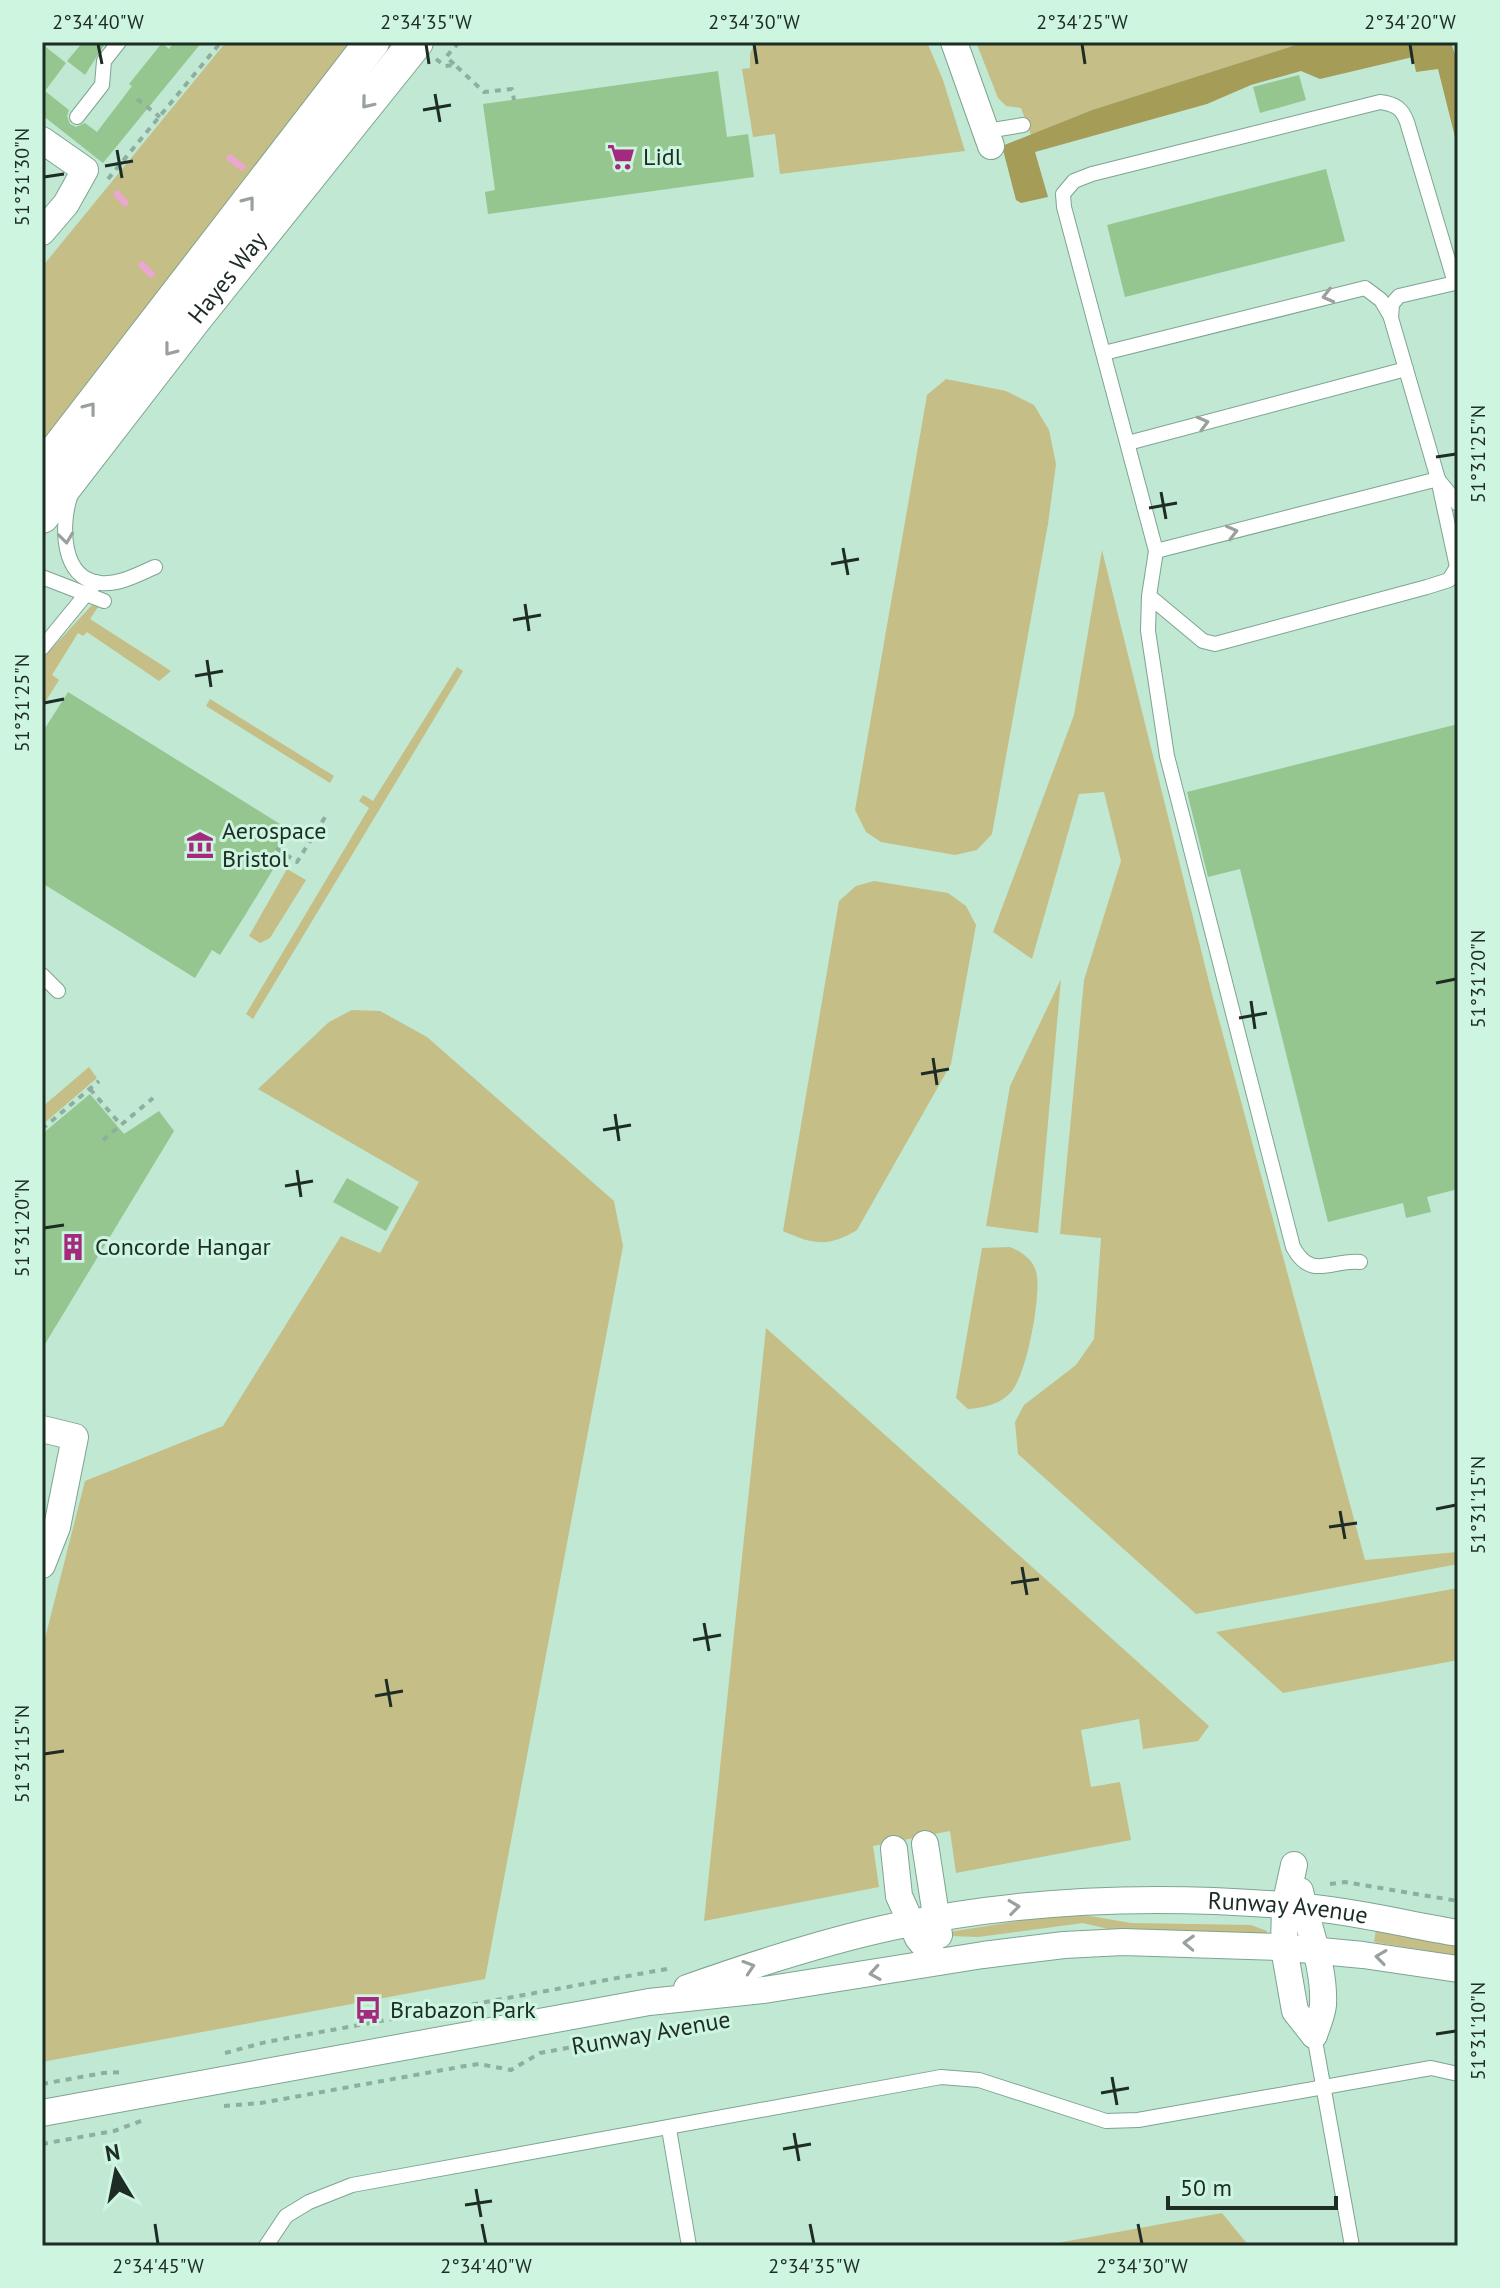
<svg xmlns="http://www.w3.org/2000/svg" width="1500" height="2288" font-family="'PT Sans',sans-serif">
<rect width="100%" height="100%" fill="#c0e8d3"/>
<g fill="#c5be86">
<path d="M 226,42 L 364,42 L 42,450 L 42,267 Z"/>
<path d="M 768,42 L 775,45 L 778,42 L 927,42 L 943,80 L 965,151 L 780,174 L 775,134 L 753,137 L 742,69 L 750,68 L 750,53 L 754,46 Z"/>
<path d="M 976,42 L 1305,42 L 1092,110 L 1031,135 L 1021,108 L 1006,106 L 998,98 Z"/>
<path d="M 946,379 L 1006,391 L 1034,405 L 1049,430 L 1056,464 L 1048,524 L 992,834 L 977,850 L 955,855 L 881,842 L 866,832 L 855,810 L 927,395 Z"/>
<path d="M 1102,550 L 1212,994 L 1365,1560 L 1458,1552 L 1458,1564 L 1196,1614 L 1018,1454 L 1015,1422 L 1024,1405 L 1076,1365 L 1094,1339 L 1101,1238 L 1060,1234 L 1084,980 L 1121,861 L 1104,792 L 1079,794 L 1032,959 L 993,932 L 1074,715 Z"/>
<path d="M 92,605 L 98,607 L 90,619 L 171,671 L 159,681 L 87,632 L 83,636 L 78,633 L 52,675 L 59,680 L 42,707 L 42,659 Z"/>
<path d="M 457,667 L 463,671 L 253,1019 L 246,1014 L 369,808 L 359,801 L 363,795 L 373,801 Z"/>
<path d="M 210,699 L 334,776 L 330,783 L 206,706 Z"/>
<path d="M 287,869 L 306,880 L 270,938 L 260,943 L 249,936 Z"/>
<path d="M 874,881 L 948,893 L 966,906 L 976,925 L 951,1064 L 857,1230 C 828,1248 812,1244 783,1231 L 839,901 L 856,886 Z"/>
<path d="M 1061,979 L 1038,1233 L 986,1226 L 1010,1086 Z"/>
<path d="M 352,1010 L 380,1011 L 427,1037 L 614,1201 L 623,1246 L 485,1979 L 42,2062 L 42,1650 L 85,1481 L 223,1426 L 341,1236 L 380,1253 L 419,1182 L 258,1089 L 329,1022 Z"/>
<path d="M 89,1067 L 97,1078 L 42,1125 L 42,1107 Z"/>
<path d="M 1010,1247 C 1022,1252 1036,1261 1037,1277 C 1040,1301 1027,1372 1012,1391 C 1001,1404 984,1408 968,1409 L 956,1398 L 982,1248 Z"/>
<path d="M 766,1328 L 1209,1726 L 1198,1741 L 1143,1749 L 1139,1719 L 1081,1730 L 1091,1787 L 1120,1782 L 1131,1840 L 956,1873 L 950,1831 L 873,1846 L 879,1887 L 704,1921 Z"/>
<path d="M 1458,1588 L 1458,1660 L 1283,1693 L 1216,1632 Z"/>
<path d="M 1084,1915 L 1131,1923 L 1251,1925 L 1267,1931 L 1266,1935 L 1121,1932 L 1083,1923 L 978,1937 L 950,1936 L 949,1932 L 1036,1918 Z"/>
<path d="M 1376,1929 L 1458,1944 L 1458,1956 L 1374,1942 Z"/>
<path d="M 1222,2213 L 1249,2246 L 1041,2246 Z"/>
</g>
<path fill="#a59c57" d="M 1305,42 L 1451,42 L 1458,64 L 1458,149 L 1438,69 L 1416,72 L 1413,57 L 1320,79 L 1301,71 L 1251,85 L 1207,104 L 1035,152 L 1048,197 L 1021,203 L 1016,200 L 1002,146 L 1092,110 Z"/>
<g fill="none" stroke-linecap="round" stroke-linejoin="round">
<g stroke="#e9a8cf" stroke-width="7">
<path d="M 230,158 L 242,167"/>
<path d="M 117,194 L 125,203"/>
<path d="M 142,265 L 151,274"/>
</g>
</g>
<g fill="#95c690">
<path d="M 83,42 L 106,42 L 85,75 L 67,61 Z"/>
<path d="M 174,42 L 202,42 L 103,163 L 42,115 L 42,44 L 66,63 L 45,91 L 69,110 L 67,116 L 70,124 L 76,127 L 85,123 L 97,132 L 132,86 L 129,84 L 162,43 L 169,49 Z"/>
<path d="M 718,71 L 727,137 L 748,134 L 754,177 L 488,214 L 485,192 L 495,190 L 483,104 Z"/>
<path d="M 1299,75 L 1306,100 L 1260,113 L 1253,87 Z"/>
<path d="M 1326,169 L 1345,241 L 1125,297 L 1107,225 Z"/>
<path d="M 68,692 L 288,829 L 270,858 L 277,863 L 244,917 L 220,955 L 212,950 L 195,978 L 42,883 L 42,733 Z"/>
<path d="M 1458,724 L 1458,1189 L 1427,1197 L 1431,1212 L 1406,1218 L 1403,1203 L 1328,1222 L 1240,869 L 1208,877 L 1187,792 Z"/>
<path d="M 90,1094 L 124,1134 L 159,1111 L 174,1131 L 42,1349 L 42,1134 Z"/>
<path d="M 347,1178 L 399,1207 L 386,1231 L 333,1202 Z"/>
</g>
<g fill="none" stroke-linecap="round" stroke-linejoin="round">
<g stroke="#7ea491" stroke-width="16">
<g id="service">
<path d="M 77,117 L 102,85 L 104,61 L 119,42"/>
<path d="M 987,131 L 1023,125"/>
<path d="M 1104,353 L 1365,288 L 1381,300 L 1391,317"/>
<path d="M 1128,443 L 1406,369"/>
<path d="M 1440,482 L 1458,504"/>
<path d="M 70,497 C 61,525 61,579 100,583 C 120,585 138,574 155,567"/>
<path d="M 1156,551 L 1438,479"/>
<path d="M 42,577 L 104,601"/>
<path d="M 1149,596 L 1203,641 L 1215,644 L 1427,587 L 1449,580 L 1457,567 L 1438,479 L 1391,318 L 1392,304 L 1399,296 L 1455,283 L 1407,122 C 1402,108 1395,104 1380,102 L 1092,174 L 1074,181 L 1063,194 L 1064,207 L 1156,551 L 1149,596 L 1148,631 L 1167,756 L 1293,1247 C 1311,1281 1332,1259 1360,1262"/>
<path d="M 42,648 L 96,582"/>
<path d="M 42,975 L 58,991"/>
<path d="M 1314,2035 L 1352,2246"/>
<path d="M 669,2129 L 689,2246"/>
<path d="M 266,2246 L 286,2216 L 309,2202 L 352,2185 L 941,2077 L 979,2080 L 1106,2121 L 1138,2120 L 1431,2068 L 1458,2074"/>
</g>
</g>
<g stroke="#7ea491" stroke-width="28">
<g id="minor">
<path d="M 954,42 L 991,146"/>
<path d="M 42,140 L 85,170 L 66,204 L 42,232"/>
<path d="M 42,1429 L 75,1437 L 57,1527 L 42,1565"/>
<path d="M 925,1844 L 939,1935"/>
<path d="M 894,1849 L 899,1896 L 918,1938 L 938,1962"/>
<path d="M 1294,1865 L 1285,1906 L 1284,1948 L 1295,2011 L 1314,2035"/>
<path d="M 1300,1891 C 1308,1928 1325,1966 1323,2005 C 1322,2015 1317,2026 1314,2035"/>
<path id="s1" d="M 687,1988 C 755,1964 825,1941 896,1926 C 1034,1897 1175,1894 1314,1908 C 1362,1913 1410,1925 1458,1933"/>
<path d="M 42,2113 L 649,2002 L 764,1990 L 983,1955 L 1064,1945 L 1123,1942 L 1279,1947 L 1363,1955 L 1458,1969"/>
</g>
</g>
<g stroke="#7ea491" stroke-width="36">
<g id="tertiary">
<path d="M 42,470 L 372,42"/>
<path id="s2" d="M 42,516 L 195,318 L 416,42"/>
</g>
</g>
<g stroke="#8eae9e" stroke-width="4" stroke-dasharray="6 6" stroke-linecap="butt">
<path d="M 436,59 L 445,66 L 455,65 L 484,92 L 512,89 L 514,100"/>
<path d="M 454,64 L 446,57 L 459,42"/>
<path d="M 137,99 L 160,117"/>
<path d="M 108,179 L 221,42"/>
<path d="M 276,848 L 297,862 L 327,814"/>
<path d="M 285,868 L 291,858"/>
<path d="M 90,1089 L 121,1125"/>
<path d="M 42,1129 L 99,1081"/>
<path d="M 103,1140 L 153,1098"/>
<path d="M 1330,1884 L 1345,1882 L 1458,1901"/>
<path d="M 225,2053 L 266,2042 L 672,1968"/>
<path d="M 42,2084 L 103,2073 L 123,2072"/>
<path d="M 224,2106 L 261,2103 L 465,2066 L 479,2064 L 511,2070 L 540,2053 L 714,2021"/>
<path d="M 42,2144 L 114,2131 L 141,2121"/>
</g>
<use href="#service" stroke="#fff" stroke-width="14"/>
<use href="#minor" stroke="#fff" stroke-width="26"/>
<use href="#tertiary" stroke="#fff" stroke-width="34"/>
</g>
<defs><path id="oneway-chevron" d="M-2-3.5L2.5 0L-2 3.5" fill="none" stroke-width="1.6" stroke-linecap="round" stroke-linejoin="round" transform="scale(2)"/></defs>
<g stroke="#99a09d">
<use href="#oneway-chevron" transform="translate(367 103) rotate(129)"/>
<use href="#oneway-chevron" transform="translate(249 202) rotate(-52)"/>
<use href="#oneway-chevron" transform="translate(1328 296) rotate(166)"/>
<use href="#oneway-chevron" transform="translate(170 350) rotate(128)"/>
<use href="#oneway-chevron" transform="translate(90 408) rotate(-52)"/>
<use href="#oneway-chevron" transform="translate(1203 423) rotate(-15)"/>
<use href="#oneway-chevron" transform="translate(1232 532) rotate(-14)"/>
<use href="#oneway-chevron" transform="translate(66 538) rotate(83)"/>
<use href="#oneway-chevron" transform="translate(1014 1907) rotate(-7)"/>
<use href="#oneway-chevron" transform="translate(1189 1943) rotate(-178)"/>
<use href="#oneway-chevron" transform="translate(1381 1957) rotate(-172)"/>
<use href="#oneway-chevron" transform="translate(749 1967) rotate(-18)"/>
<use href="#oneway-chevron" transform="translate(875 1973) rotate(171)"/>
</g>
<path fill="none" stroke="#1d2c25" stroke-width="3" d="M 98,44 L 102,64M 426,44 L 429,64M 754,44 L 757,64M 1082,44 L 1085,64M 1410,44 L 1413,64M 435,94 L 440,122M 423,110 L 451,105M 117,150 L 122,178M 105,166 L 133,161M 44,177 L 64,174M 1436,457 L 1456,454M 1161,492 L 1166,519M 1149,508 L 1177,503M 843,548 L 848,575M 831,564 L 859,559M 525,604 L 529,631M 513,620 L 541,615M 207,660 L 211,687M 195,676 L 223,671M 44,703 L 64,699M 1436,983 L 1456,979M 1251,1001 L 1255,1029M 1239,1018 L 1267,1013M 933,1058 L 937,1085M 921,1074 L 949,1069M 615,1114 L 619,1141M 603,1130 L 631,1125M 297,1170 L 301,1197M 285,1186 L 313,1181M 44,1228 L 64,1225M 1436,1509 L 1456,1505M 1340,1511 L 1345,1539M 1329,1527 L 1357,1523M 1022,1567 L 1027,1595M 1011,1583 L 1039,1579M 704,1623 L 709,1651M 693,1640 L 721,1635M 386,1679 L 391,1707M 375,1696 L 403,1691M 44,1754 L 64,1751M 1436,2034 L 1456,2031M 1112,2077 L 1117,2105M 1101,2093 L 1129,2088M 794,2133 L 799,2161M 783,2149 L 811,2144M 476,2189 L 481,2217M 465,2205 L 492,2201M 155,2224 L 158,2244M 482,2224 L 486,2244M 810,2224 L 814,2244M 1138,2224 L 1142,2244"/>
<defs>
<g id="supermarket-bare" transform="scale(2.16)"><path d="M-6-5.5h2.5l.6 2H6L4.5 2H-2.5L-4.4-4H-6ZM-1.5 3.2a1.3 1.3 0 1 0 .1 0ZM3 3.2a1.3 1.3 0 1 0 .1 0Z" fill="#a42a80" stroke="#cdf5e0" stroke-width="2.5" paint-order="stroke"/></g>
<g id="museum-bare" transform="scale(2.16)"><path d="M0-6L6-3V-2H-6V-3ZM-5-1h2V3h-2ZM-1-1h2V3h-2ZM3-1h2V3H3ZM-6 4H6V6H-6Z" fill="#a42a80" stroke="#cdf5e0" stroke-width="2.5" paint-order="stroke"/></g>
<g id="building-bare" transform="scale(2.16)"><path d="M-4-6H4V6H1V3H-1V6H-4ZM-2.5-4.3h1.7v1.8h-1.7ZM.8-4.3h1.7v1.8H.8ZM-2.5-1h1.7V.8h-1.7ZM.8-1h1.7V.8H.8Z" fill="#a42a80" stroke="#cdf5e0" stroke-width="2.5" paint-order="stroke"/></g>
<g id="bus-bare" transform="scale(2.16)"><path d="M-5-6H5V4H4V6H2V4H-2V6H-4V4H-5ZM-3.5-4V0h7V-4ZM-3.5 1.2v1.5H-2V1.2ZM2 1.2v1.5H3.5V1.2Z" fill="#a42a80" stroke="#cdf5e0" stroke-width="2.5" paint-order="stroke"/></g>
</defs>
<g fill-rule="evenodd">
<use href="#supermarket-bare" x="621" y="157"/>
<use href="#museum-bare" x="200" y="845"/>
<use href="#building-bare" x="73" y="1247"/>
<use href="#bus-bare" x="368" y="2010"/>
</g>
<g text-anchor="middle" stroke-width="6" stroke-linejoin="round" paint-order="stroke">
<g font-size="24" fill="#1d2c25" stroke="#cdf5e0" text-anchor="start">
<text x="643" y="165">Lidl</text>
<text x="222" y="839">Aerospace<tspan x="222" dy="28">Bristol</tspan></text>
<text x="95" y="1255">Concorde Hangar</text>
<text x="390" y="2018">Brabazon Park</text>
</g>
<g font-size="24" fill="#1d2c25" stroke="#cdf5e0">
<text dy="8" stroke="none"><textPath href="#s2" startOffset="302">Hayes Way</textPath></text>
<text dy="8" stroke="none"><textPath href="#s1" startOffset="612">Runway Avenue</textPath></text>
<text transform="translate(651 2033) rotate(-10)" y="8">Runway Avenue</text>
</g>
</g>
<rect width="1500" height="2288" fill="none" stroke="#cdf5e0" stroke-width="88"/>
<g transform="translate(116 2172) rotate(350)" stroke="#cdf5e0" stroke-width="6" paint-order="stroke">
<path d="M0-6L14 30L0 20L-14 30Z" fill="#1d2c25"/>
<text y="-12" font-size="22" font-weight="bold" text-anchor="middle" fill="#1d2c25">N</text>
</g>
<path d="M1168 2196v12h168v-12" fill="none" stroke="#1d2c25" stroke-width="4"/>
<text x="1180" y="2196" font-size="24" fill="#1d2c25" stroke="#cdf5e0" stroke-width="6" paint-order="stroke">50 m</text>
<rect x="44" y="44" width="1412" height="2200" fill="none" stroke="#1d2c25" stroke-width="3"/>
<g font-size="20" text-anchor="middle" fill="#1d2c25">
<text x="98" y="29">2°34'40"W</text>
<text x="426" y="29">2°34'35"W</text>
<text x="754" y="29">2°34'30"W</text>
<text x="1082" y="29">2°34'25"W</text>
<text x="1410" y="29">2°34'20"W</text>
<text transform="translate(22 177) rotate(-90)" y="7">51°31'30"N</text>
<text transform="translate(1478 454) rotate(-90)" y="7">51°31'25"N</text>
<text transform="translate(22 703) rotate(-90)" y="7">51°31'25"N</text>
<text transform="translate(1478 979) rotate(-90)" y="7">51°31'20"N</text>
<text transform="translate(22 1228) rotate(-90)" y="7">51°31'20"N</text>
<text transform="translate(1478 1505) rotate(-90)" y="7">51°31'15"N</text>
<text transform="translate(22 1754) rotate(-90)" y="7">51°31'15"N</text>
<text transform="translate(1478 2031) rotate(-90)" y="7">51°31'10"N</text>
<text x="158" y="2273">2°34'45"W</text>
<text x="486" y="2273">2°34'40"W</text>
<text x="814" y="2273">2°34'35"W</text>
<text x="1142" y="2273">2°34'30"W</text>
</g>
</svg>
